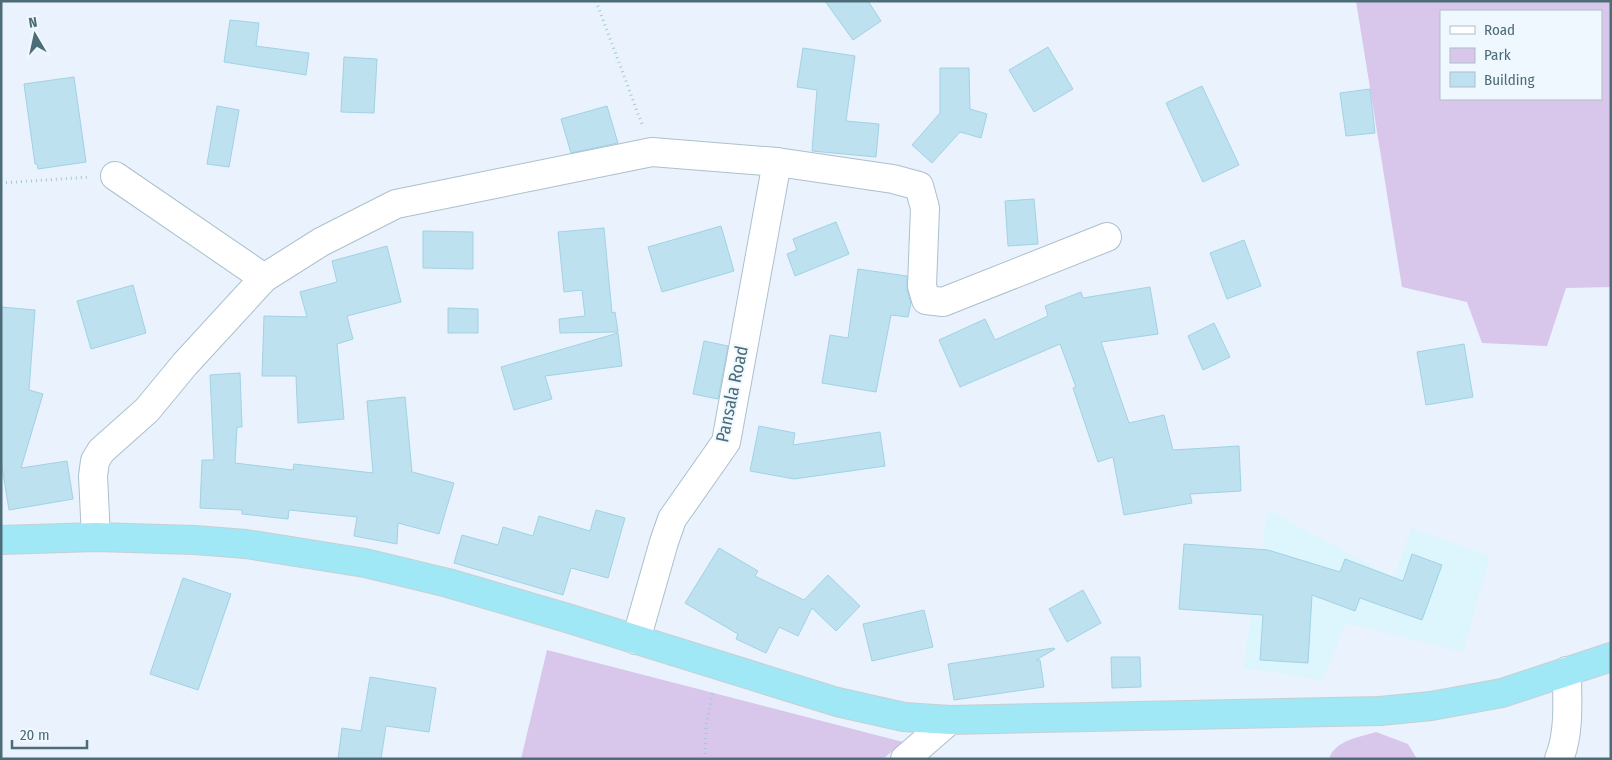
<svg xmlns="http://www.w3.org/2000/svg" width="1612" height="760" font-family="'Fira Sans Condensed',sans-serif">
<rect width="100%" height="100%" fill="#e9f2fd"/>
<path fill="#ddf6fd" d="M 1268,510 L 1394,578 L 1411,528 L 1490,556 L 1463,652 L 1346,623 L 1323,680 L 1243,668 Z"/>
<g fill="#d8c6eb" fill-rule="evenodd">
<path d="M 1356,1 L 1611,1 L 1611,287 L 1566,288 L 1547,346 L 1482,343 L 1467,302 L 1402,287 ZM 1441,11 L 1601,11 L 1601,99 L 1441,99 Z"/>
<path d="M 547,650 L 903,742 L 883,759 L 521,759 Z"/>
<path d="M 1376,732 L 1408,744 L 1417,759 L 1329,759 C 1335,740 1360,737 1376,732 Z"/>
</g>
<g fill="#bee1f0" stroke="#a0d2e5">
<path d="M 825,1 L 868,1 L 881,21 L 853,40 Z"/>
<path d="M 230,20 L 259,23 L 256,46 L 309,53 L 306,75 L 224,62 Z"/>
<path d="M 1048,47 L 1073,89 L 1034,112 L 1009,70 Z"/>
<path d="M 803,48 L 855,56 L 846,121 L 879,124 L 876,157 L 812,151 L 817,90 L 797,87 Z"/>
<path d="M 344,57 L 377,59 L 374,113 L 341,112 Z"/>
<path d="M 940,68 L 969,68 L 970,109 L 987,114 L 981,138 L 960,132 L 932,163 L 912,145 L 940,113 Z"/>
<path d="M 74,77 L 86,162 L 38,169 L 37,164 L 35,164 L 24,84 Z"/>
<path d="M 1202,86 L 1239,165 L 1203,182 L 1166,103 Z"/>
<path d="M 1370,89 L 1375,133 L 1346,136 L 1340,93 Z"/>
<path d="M 217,106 L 239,110 L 229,167 L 207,164 Z"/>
<path d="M 607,106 L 618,143 L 571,153 L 561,119 Z"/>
<path d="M 1034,199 L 1038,244 L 1008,246 L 1005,201 Z"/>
<path d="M 836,222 L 849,254 L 795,276 L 787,254 L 797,250 L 793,239 Z"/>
<path d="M 721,226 L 734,271 L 662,292 L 648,247 Z"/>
<path d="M 604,228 L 612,313 L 615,312 L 618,332 L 560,333 L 559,319 L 585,316 L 582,290 L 564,292 L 558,232 Z"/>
<path d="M 423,231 L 473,232 L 473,269 L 423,268 Z"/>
<path d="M 1244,240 L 1261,286 L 1227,299 L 1210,253 Z"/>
<path d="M 387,246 L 401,302 L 347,316 L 353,339 L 337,344 L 344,419 L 298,423 L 296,376 L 262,376 L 264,316 L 307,317 L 300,292 L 337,282 L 332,261 Z"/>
<path d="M 858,269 L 907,276 L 907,290 L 911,303 L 908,317 L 891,315 L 876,392 L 822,383 L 830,335 L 848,338 Z"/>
<path d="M 133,285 L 146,333 L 91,349 L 77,301 Z"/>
<path d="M 1150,287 L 1158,334 L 1101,342 L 1129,423 L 1164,415 L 1173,450 L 1239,446 L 1241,491 L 1190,494 L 1192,503 L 1124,515 L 1113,457 L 1098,462 L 1073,388 L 1076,387 L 1060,344 L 960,387 L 939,340 L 985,319 L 995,340 L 1048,316 L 1045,306 L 1081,292 L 1083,298 Z"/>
<path d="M 1,307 L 35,310 L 29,390 L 43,394 L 21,468 L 67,461 L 73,499 L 9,510 L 1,461 Z"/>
<path d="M 448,308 L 478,309 L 478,333 L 448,333 Z"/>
<path d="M 1214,323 L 1230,357 L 1203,370 L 1188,336 Z"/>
<path d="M 618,333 L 622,366 L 545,376 L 552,399 L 514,410 L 501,367 Z"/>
<path d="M 704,341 L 728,346 L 718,399 L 693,394 Z"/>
<path d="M 1464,344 L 1473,397 L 1426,405 L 1417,352 Z"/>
<path d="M 240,373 L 242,427 L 237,427 L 235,463 L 293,470 L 294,464 L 373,473 L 367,401 L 405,397 L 412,472 L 454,483 L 439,534 L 398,523 L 397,544 L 354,536 L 357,517 L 289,510 L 288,519 L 242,514 L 242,510 L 200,508 L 202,460 L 214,460 L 210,375 Z"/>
<path d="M 759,426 L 795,433 L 793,445 L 880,432 L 885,466 L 794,479 L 750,471 Z"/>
<path d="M 596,510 L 625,518 L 608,578 L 571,568 L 563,595 L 454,563 L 462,535 L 498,545 L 503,527 L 533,536 L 539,516 L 590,531 Z"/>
<path d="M 1184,544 L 1268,550 L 1340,572 L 1345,559 L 1403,581 L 1412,554 L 1442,565 L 1422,620 L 1360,598 L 1355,611 L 1312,595 L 1308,663 L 1260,660 L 1263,615 L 1179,609 Z"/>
<path d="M 719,548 L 758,571 L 755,576 L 804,600 L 828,575 L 860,606 L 836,631 L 812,608 L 798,636 L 779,627 L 766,653 L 736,639 L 738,634 L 685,603 Z"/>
<path d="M 183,578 L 231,594 L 198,690 L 150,674 Z"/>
<path d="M 1083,590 L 1101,623 L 1067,642 L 1049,609 Z"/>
<path d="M 924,610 L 933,647 L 872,661 L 863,624 Z"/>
<path d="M 1054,648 L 1055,649 L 1036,660 L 1040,660 L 1044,687 L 954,700 L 948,664 Z"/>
<path d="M 1111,657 L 1140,657 L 1141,687 L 1112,688 Z"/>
<path d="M 370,677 L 436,688 L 429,732 L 386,726 L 381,759 L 338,759 L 342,728 L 361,731 Z"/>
</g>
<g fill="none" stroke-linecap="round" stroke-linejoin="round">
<g stroke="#abc1cd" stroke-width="30">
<g id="minor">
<path d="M 115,176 L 264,278"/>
<path d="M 96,537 L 93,476 L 95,461 L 101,451 L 147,410 L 185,364 L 264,278 L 321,242 L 396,204 L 652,152 L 777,162 L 893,179 L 919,186 L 925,208 L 922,286 L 926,300 L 943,302 L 1107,237"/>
<path d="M 636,640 L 664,542 L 672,519 L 726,442 L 777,162"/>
<path d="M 905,759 L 950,720"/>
<path d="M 1559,759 C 1570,733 1567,699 1567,671"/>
</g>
</g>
<g stroke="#c6d0d3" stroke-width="30">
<path id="highway" d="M 1,540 L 96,537 L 195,540 L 246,544 L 365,563 L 448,583 L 567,618 L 837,702 L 904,717 L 950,720 L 1380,711 L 1431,706 L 1502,693 L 1611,657"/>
</g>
<g stroke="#a3c8d8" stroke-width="3" stroke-dasharray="1 4" stroke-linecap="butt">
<path d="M 596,1 L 643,127"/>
<path d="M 1,183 L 90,177"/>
<path d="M 705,759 L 706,725 L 713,691"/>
</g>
<use href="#minor" stroke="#fff" stroke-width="28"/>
<use href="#highway" stroke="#a0e8f6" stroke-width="28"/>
</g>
<g text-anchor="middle" stroke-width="4" stroke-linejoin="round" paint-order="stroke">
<g font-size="18" fill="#4c6c77" stroke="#eff7ff">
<text transform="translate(732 394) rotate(-78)" y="6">Pansala Road</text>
</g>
</g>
<rect width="1612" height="760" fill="none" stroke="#4c6c77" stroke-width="5"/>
<rect x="1440" y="10" width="162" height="90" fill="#eff7ff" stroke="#aebfc9"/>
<rect x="1450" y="26" width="25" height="8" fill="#ffffff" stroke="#aebfc9"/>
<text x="1484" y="35" font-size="15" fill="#4c6c77">Road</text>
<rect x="1450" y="48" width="25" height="15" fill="#d8c6eb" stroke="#aebfc9"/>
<text x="1484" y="60" font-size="15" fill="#4c6c77">Park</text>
<rect x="1450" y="72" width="25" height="15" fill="#bee1f0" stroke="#aebfc9"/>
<text x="1484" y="85" font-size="15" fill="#4c6c77">Building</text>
<g transform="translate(35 35) rotate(351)" stroke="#eff7ff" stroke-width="4" paint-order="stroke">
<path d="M0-4L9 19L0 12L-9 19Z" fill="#4c6c77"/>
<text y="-8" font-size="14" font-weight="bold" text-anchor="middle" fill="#4c6c77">N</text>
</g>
<path d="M12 740v8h75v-8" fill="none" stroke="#4c6c77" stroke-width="2.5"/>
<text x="20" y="740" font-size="15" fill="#4c6c77" stroke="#eff7ff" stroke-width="4" paint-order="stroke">20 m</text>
</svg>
